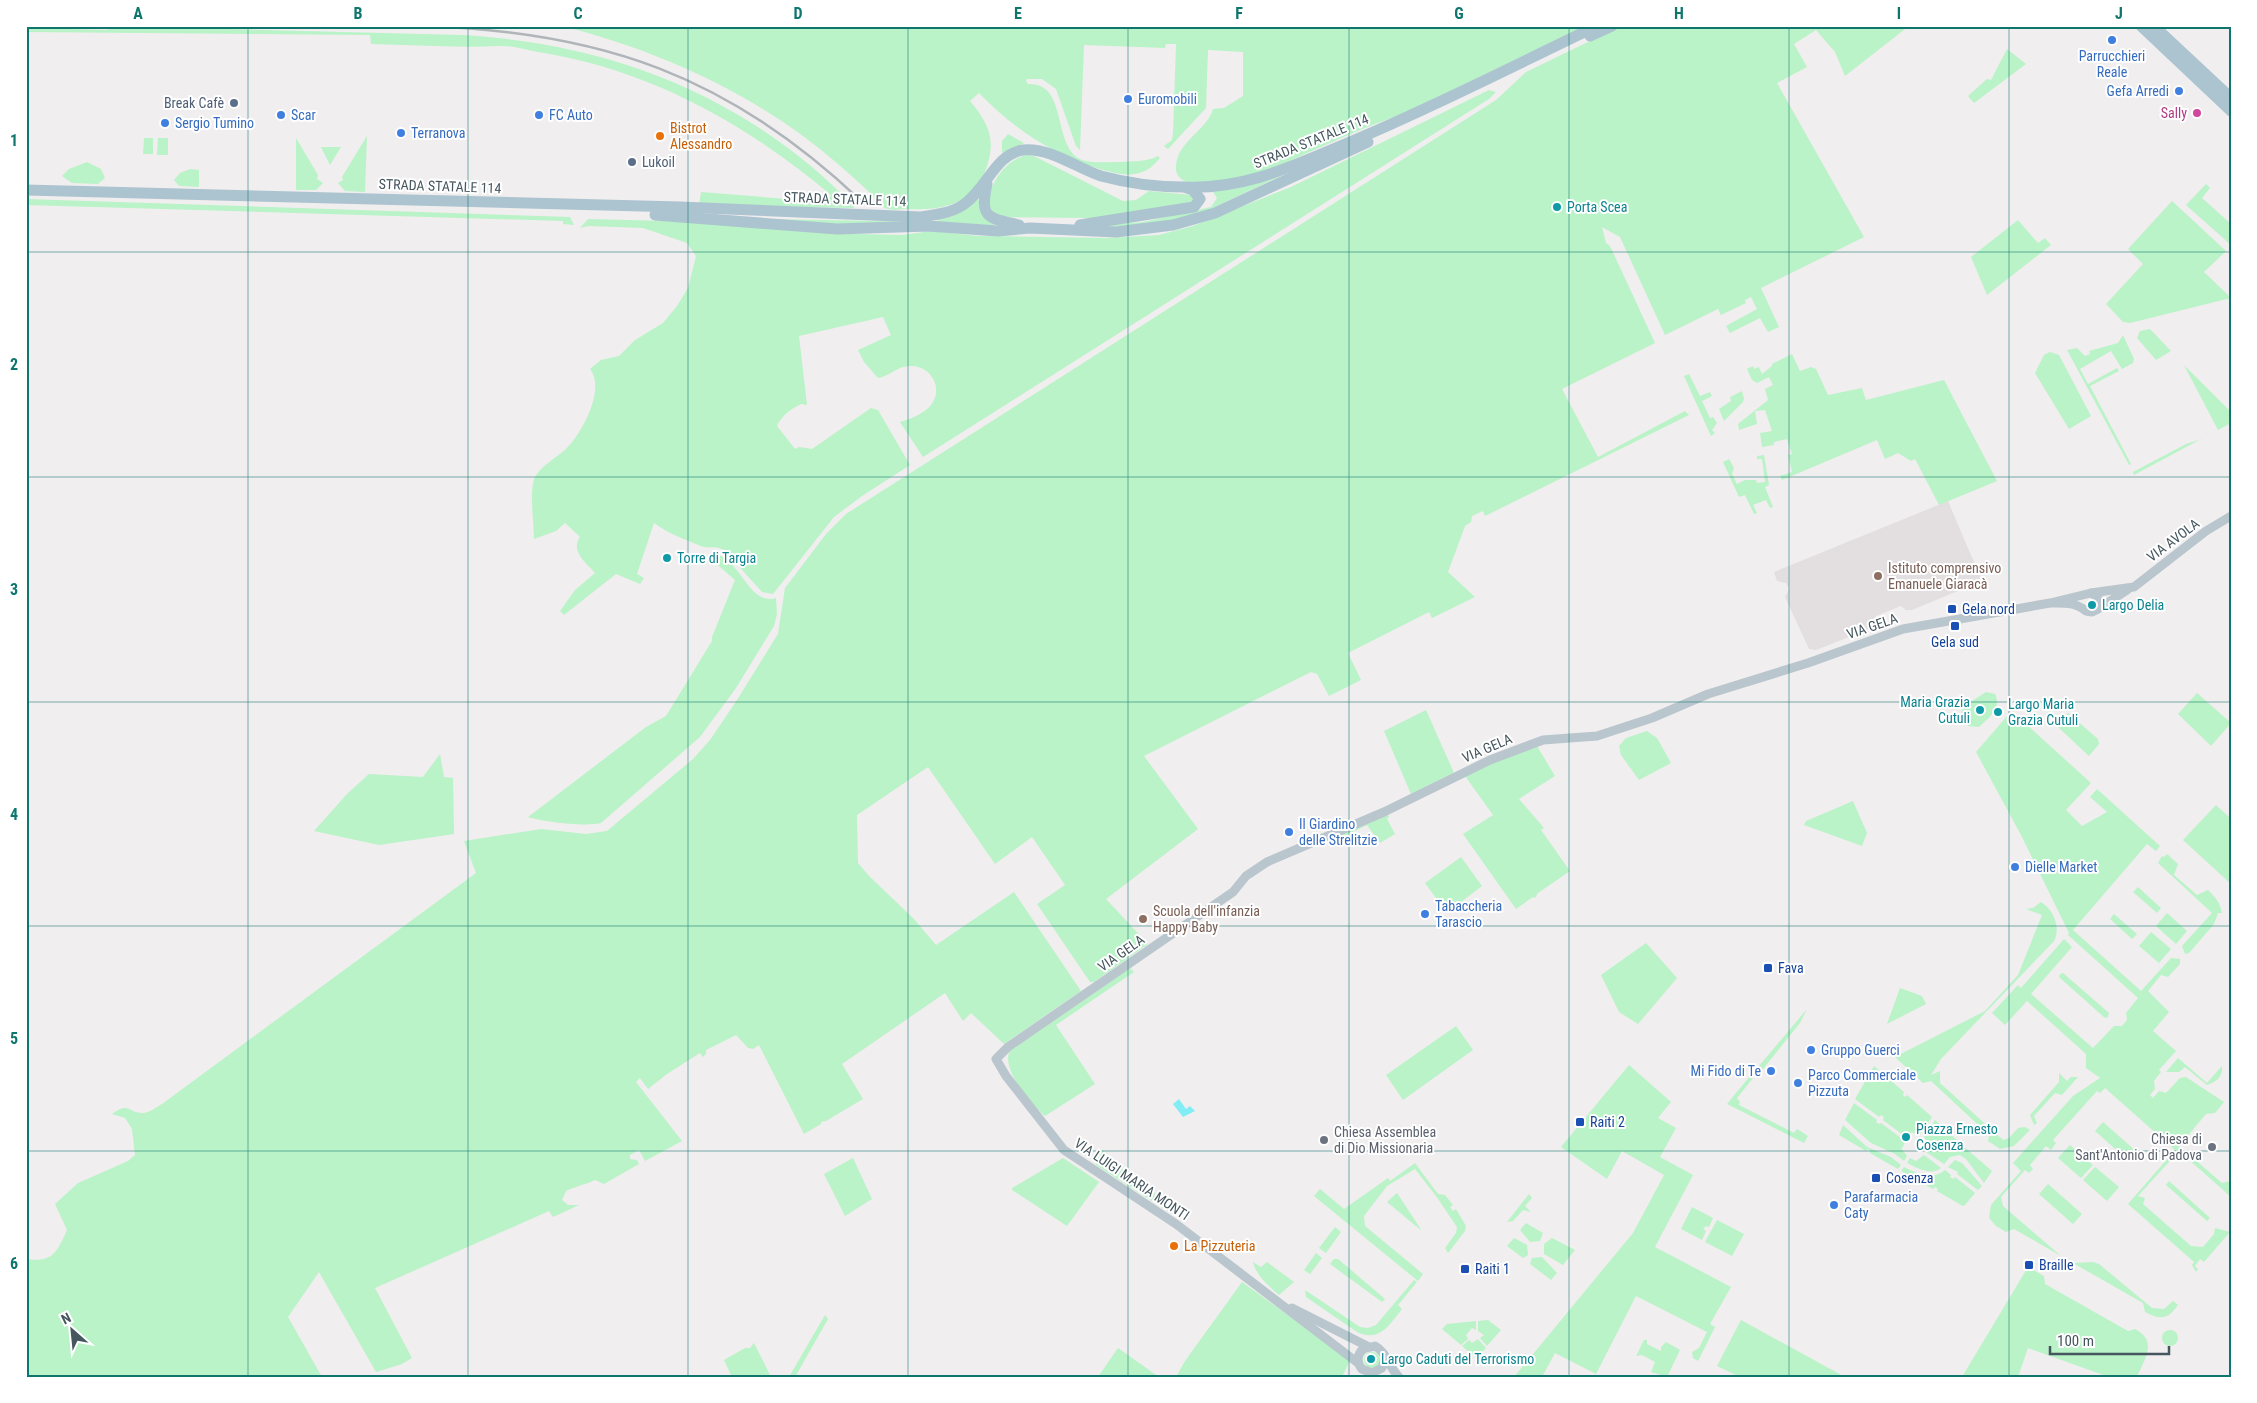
<svg xmlns="http://www.w3.org/2000/svg" width="2257" height="1403" font-family="'Roboto Condensed',sans-serif">
<rect width="100%" height="100%" fill="#f1eeef"/>
<path fill="#e3dfe1" d="M 1948,501 L 1982,581 L 1912,610 L 1906,610 L 1901,606 L 1876,616 L 1876,623 L 1872,628 L 1816,650 L 1809,649 L 1785,597 L 1789,589 L 1786,583 L 1777,581 L 1774,572 Z"/>
<g fill="#b9f3c7">
<path d="M 111,26 L 462,35 C 614,44 746,96 854,206 L 854,208 L 699,205 L 701,192 L 826,202 L 831,195 C 748,125 652,71 544,53 C 530,51 513,45 499,46 C 457,48 413,45 371,44 L 370,35 L 26,32 L 26,28 L 108,30 Z"/>
<path d="M 563,26 L 1585,26 L 1403,114 C 1369,125 1337,140 1305,154 C 1287,162 1270,172 1252,177 C 1241,180 1203,184 1191,183 C 1184,182 1176,177 1176,169 C 1175,142 1207,131 1213,109 L 1224,108 L 1243,96 L 1243,52 L 1208,50 L 1206,108 L 1168,149 L 1164,146 L 1172,140 L 1173,133 L 1176,44 L 1166,44 L 1165,48 L 1084,45 L 1080,150 L 1076,146 L 1056,89 L 1042,79 L 1027,79 L 1026,81 L 1028,84 C 1067,82 1053,142 1078,158 C 1088,164 1109,162 1120,162 C 1131,161 1148,162 1158,156 L 1160,158 C 1154,165 1148,171 1139,173 C 1125,177 1110,172 1097,168 C 1050,153 1013,128 979,93 L 970,101 C 985,119 995,135 989,159 C 979,202 947,211 908,209 C 902,209 891,211 885,208 C 880,206 874,196 869,192 C 848,172 826,153 803,136 C 729,82 650,49 563,26 Z"/>
<path d="M 1621,26 L 1909,26 L 1845,76 L 1835,52 L 1816,30 L 1794,44 L 1807,67 L 1777,83 L 1864,237 L 1761,288 L 1779,327 L 1768,332 L 1760,318 L 1730,333 L 1726,326 L 1757,309 L 1751,297 L 1745,300 L 1746,303 L 1721,315 L 1718,309 L 1665,335 L 1620,237 L 1602,227 L 1606,243 L 1610,246 L 1655,343 L 1562,389 L 1598,457 L 1685,411 L 1689,415 L 1485,516 L 1483,511 L 1472,516 L 1471,522 L 1465,526 L 1448,572 L 1475,597 L 1432,618 L 1429,612 L 1348,653 L 1361,680 L 1329,696 L 1317,674 L 1311,672 L 1144,756 L 1198,829 L 1106,899 L 1148,944 L 1094,982 L 1090,982 L 1037,904 L 1065,885 L 1032,837 L 995,864 L 928,767 L 857,815 L 858,863 L 869,876 L 914,919 L 936,945 L 1014,892 L 1081,991 L 1004,1044 L 971,1013 L 963,1021 L 945,993 L 842,1064 L 863,1099 L 826,1121 L 821,1122 L 821,1124 L 804,1134 L 759,1045 L 753,1049 L 748,1048 L 736,1035 L 706,1050 L 706,1054 L 703,1057 L 700,1053 L 667,1074 L 648,1089 L 640,1078 L 636,1082 L 682,1141 L 645,1161 L 639,1150 L 630,1155 L 630,1159 L 637,1160 L 639,1164 L 604,1184 L 595,1180 C 585,1185 576,1186 566,1191 L 562,1200 L 568,1205 L 579,1205 L 553,1217 L 549,1211 L 375,1288 L 412,1358 L 402,1364 L 376,1372 L 319,1272 L 288,1317 L 322,1377 L 26,1377 L 26,1259 C 53,1263 57,1252 67,1230 L 55,1204 L 78,1183 L 128,1161 L 135,1155 L 132,1129 L 125,1118 L 112,1114 C 129,1101 128,1113 143,1113 C 149,1113 156,1107 162,1104 L 476,873 L 464,841 L 541,829 L 586,834 L 607,831 L 693,759 L 710,740 L 737,700 L 778,634 L 785,588 L 826,534 L 846,514 L 1496,100 L 1526,72 Z"/>
<path d="M 2007,49 L 2026,64 L 1974,103 L 1968,96 L 1987,79 L 1991,80 Z"/>
<path d="M 1489,90 L 1496,92 L 1489,99 L 923,457 L 900,422 C 910,419 924,414 931,405 C 944,388 931,366 911,366 C 899,365 890,376 878,378 L 864,362 L 858,350 L 891,335 L 883,317 L 799,336 L 807,405 L 801,404 C 791,409 782,415 777,426 L 795,449 L 799,447 L 812,449 L 871,408 L 878,410 L 910,465 L 862,496 L 834,517 L 773,594 L 762,592 L 724,550 C 715,545 708,549 701,546 C 684,539 669,534 654,523 L 637,574 L 644,578 L 640,584 L 616,574 L 564,615 L 560,611 L 575,590 L 595,573 C 586,563 570,551 580,537 L 565,523 L 556,531 L 534,539 C 534,525 529,489 535,477 C 542,465 556,458 566,449 C 582,433 606,389 590,369 L 601,360 L 619,356 L 635,340 L 663,323 L 677,306 L 688,288 L 696,256 L 687,243 L 643,228 L 589,226 L 580,228 L 588,219 L 669,221 L 856,234 L 903,235 L 931,231 L 978,236 L 1107,238 L 1159,235 L 1193,226 L 1291,187 Z"/>
<path d="M 1008,134 L 1024,143 L 1002,153 L 1002,141 Z"/>
<path d="M 367,136 L 365,192 L 345,191 L 338,183 L 343,180 L 342,177 Z"/>
<path d="M 144,138 L 153,138 L 153,154 L 143,154 Z"/>
<path d="M 158,138 L 168,138 L 168,155 L 157,155 Z"/>
<path d="M 296,138 L 318,175 L 317,179 L 323,183 L 316,190 L 296,190 Z"/>
<path d="M 321,147 L 341,147 L 330,165 Z"/>
<path d="M 1027,155 L 1034,156 L 1123,201 L 1136,200 L 1149,191 L 1192,195 L 1194,198 L 1194,203 L 1092,218 L 996,217 L 987,202 C 992,181 1005,160 1027,155 Z"/>
<path d="M 87,162 L 101,169 L 105,178 L 98,184 L 72,183 L 62,176 L 69,169 Z"/>
<path d="M 190,169 L 199,170 L 199,187 L 179,186 L 174,180 L 180,173 Z"/>
<path d="M 1294,170 L 1204,212 L 1172,221 L 1114,227 L 1103,225 L 1143,222 L 1211,207 L 1217,198 L 1213,192 L 1208,190 Z"/>
<path d="M 2206,184 L 2210,188 L 2202,198 L 2231,224 L 2231,245 L 2186,205 Z"/>
<path d="M 978,198 C 982,211 981,222 998,225 L 834,224 L 766,219 L 932,222 L 953,216 Z"/>
<path d="M 26,199 L 570,217 L 574,225 L 563,224 L 563,221 L 26,205 Z"/>
<path d="M 2172,201 L 2226,251 L 2204,272 L 2231,298 L 2130,323 L 2123,322 L 2106,304 L 2143,264 L 2128,249 Z"/>
<path d="M 2018,220 L 2038,243 L 2045,238 L 2051,245 L 1987,295 L 1971,257 Z"/>
<path d="M 2150,329 L 2171,351 L 2156,360 L 2137,338 L 2140,331 Z"/>
<path d="M 2123,335 L 2134,359 L 2133,363 L 2122,369 L 2111,351 L 2080,369 L 2088,384 L 2117,368 L 2119,371 L 2090,386 L 2131,464 L 2129,465 L 2067,350 L 2077,348 L 2085,356 L 2090,354 L 2089,351 L 2118,343 Z"/>
<path d="M 2050,352 L 2059,355 L 2091,416 L 2069,429 L 2035,373 L 2044,355 Z"/>
<path d="M 1792,354 L 1800,371 L 1811,367 L 1816,369 L 1828,395 L 1862,388 L 1866,400 L 1944,380 L 1997,481 L 1939,505 L 1915,459 L 1911,461 L 1898,453 L 1885,459 L 1877,440 L 1782,480 L 1780,476 L 1792,472 L 1788,455 L 1792,454 L 1787,439 L 1774,442 L 1774,445 L 1762,447 L 1760,433 L 1772,431 L 1765,410 L 1755,411 L 1757,424 L 1739,430 L 1738,424 L 1768,400 L 1765,389 L 1773,385 L 1769,377 L 1757,383 L 1752,380 L 1747,369 L 1753,366 L 1754,369 L 1759,367 L 1762,374 L 1772,366 L 1772,364 Z"/>
<path d="M 2184,365 L 2231,412 L 2231,423 L 2218,430 Z"/>
<path d="M 1689,374 L 1700,396 L 1710,392 L 1712,396 L 1702,401 L 1710,418 L 1713,417 L 1717,423 L 1712,430 L 1715,433 L 1711,436 L 1684,376 Z"/>
<path d="M 1742,391 L 1744,399 L 1743,402 L 1724,421 L 1719,409 L 1731,401 L 1730,397 Z"/>
<path d="M 2202,439 L 2201,439 L 2134,475 L 2133,472 L 2186,444 Z"/>
<path d="M 1764,455 L 1769,485 L 1765,487 L 1773,507 L 1770,508 L 1766,500 L 1753,505 L 1757,513 L 1754,514 L 1745,495 L 1739,497 L 1723,462 L 1729,459 L 1734,468 L 1732,474 L 1737,484 L 1745,480 L 1756,480 L 1757,483 L 1765,482 L 1762,459 L 1757,459 L 1757,456 Z"/>
<path d="M 714,554 C 741,558 748,606 776,598 L 777,614 L 774,626 L 736,688 L 700,737 L 601,823 C 584,827 545,822 528,817 L 646,727 L 666,716 L 712,641 L 712,637 L 735,580 L 712,560 L 710,556 Z"/>
<path d="M 1986,692 L 1995,694 C 2002,708 1989,718 1979,727 L 1968,726 L 1961,713 L 1963,707 Z"/>
<path d="M 2197,693 L 2231,723 L 2211,746 L 2178,714 Z"/>
<path d="M 1426,710 L 1454,773 L 1411,794 L 1384,731 Z"/>
<path d="M 2068,713 L 2098,739 L 2099,744 L 2089,756 L 2057,726 Z"/>
<path d="M 2015,714 L 2091,783 L 2066,810 L 2082,826 L 2107,812 L 2090,797 L 2097,789 L 2160,846 L 2156,851 L 2147,844 L 2073,930 L 2141,991 L 2171,958 L 2180,959 L 2180,964 L 2168,977 L 2161,975 L 2148,991 L 2169,1012 L 2153,1031 L 2176,1051 L 2159,1070 L 2161,1072 L 2154,1081 L 2155,1089 L 2150,1095 L 2153,1098 L 2159,1091 L 2166,1093 L 2180,1078 L 2186,1077 L 2224,1102 L 2215,1113 L 2206,1114 L 2179,1146 L 2222,1183 L 2231,1181 L 2231,1197 L 2187,1158 L 2180,1159 L 2178,1152 L 2138,1196 L 2145,1198 L 2143,1204 L 2191,1246 L 2203,1247 L 2214,1234 L 2215,1228 L 2230,1232 L 2204,1262 L 2200,1259 L 2195,1266 L 2198,1269 L 2196,1272 L 2192,1265 L 2194,1262 L 2128,1204 L 2175,1150 L 2105,1088 L 2100,1093 L 2097,1091 L 2053,1140 L 2056,1143 L 2051,1150 L 2046,1146 L 2030,1165 L 2033,1169 L 2029,1173 L 2025,1170 L 2001,1197 L 2003,1206 L 2061,1256 L 2014,1229 L 2006,1232 L 1996,1226 L 1989,1218 L 1991,1205 L 2021,1171 L 2013,1163 L 2073,1096 L 2100,1078 L 2086,1068 L 2086,1054 L 2027,1001 L 2005,1025 L 1992,1013 L 2018,985 L 2021,988 L 2064,939 L 2072,947 L 2031,994 L 2093,1048 L 2114,1026 L 2122,1026 L 2127,1020 L 2126,1013 L 2138,998 L 2068,935 L 2069,933 L 2021,835 L 1976,752 L 2008,715 Z"/>
<path d="M 1647,731 L 1657,738 L 1671,763 L 1639,780 L 1621,755 L 1619,746 L 1626,738 Z"/>
<path d="M 1537,746 L 1555,776 L 1519,799 L 1544,828 L 1541,830 L 1570,871 L 1538,893 L 1535,898 L 1533,897 L 1516,909 L 1463,834 L 1493,815 L 1465,776 L 1489,764 Z"/>
<path d="M 440,754 L 444,777 L 453,778 L 454,834 L 379,845 L 314,831 L 347,794 L 369,774 L 423,777 Z"/>
<path d="M 1853,801 L 1867,833 L 1862,846 L 1804,825 L 1806,821 Z"/>
<path d="M 2216,805 L 2231,819 L 2231,884 L 2183,840 Z"/>
<path d="M 1387,813 L 1389,817 L 1387,819 L 1395,834 L 1380,843 L 1367,825 L 1340,838 L 1338,834 Z"/>
<path d="M 2167,854 L 2178,864 L 2174,875 L 2197,895 L 2208,890 C 2216,898 2220,902 2222,913 L 2218,913 L 2214,924 L 2189,953 L 2185,954 L 2182,946 L 2212,913 L 2158,863 L 2162,856 L 2164,857 Z"/>
<path d="M 1461,857 L 1482,886 L 1453,908 L 1450,904 L 1444,909 L 1425,883 Z"/>
<path d="M 2138,887 L 2161,908 L 2157,913 L 2133,892 Z"/>
<path d="M 2041,902 C 2054,910 2061,928 2054,941 L 1941,1059 L 1931,1075 L 1940,1071 L 1940,1083 L 2003,1140 L 2009,1138 L 2018,1128 L 2025,1127 L 2030,1130 L 2014,1146 L 2000,1149 L 1988,1141 L 1989,1135 L 1931,1081 L 1923,1083 L 1895,1057 L 1985,1011 L 2018,975 L 2042,915 L 2026,909 L 2033,908 Z"/>
<path d="M 2167,913 L 2187,931 L 2176,944 L 2156,926 Z"/>
<path d="M 2114,914 L 2137,934 L 2132,939 L 2110,919 Z"/>
<path d="M 2151,932 L 2171,949 L 2159,963 L 2139,946 Z"/>
<path d="M 1646,943 L 1677,978 L 1638,1024 L 1619,1012 L 1601,975 Z"/>
<path d="M 1130,968 L 1134,972 L 1056,1025 L 1095,1084 L 1045,1116 C 1032,1105 1000,1068 1010,1051 Z"/>
<path d="M 2063,973 L 2109,1013 L 2108,1017 L 2105,1018 L 2059,977 L 2060,974 Z"/>
<path d="M 1900,988 L 1922,996 L 1926,1004 L 1887,1024 Z"/>
<path d="M 1807,1009 L 1800,1023 L 1763,1069 L 1759,1066 Z"/>
<path d="M 1456,1026 L 1473,1050 L 1403,1100 L 1386,1075 Z"/>
<path d="M 2178,1058 L 2207,1083 L 2222,1066 C 2223,1077 2216,1082 2207,1085 L 2185,1067 L 2179,1072 L 2166,1072 Z"/>
<path d="M 1629,1065 L 1671,1102 L 1658,1118 L 1676,1128 L 1660,1157 L 1693,1175 L 1655,1247 L 1731,1287 L 1710,1324 L 1715,1327 L 1698,1361 L 1693,1358 L 1692,1352 L 1699,1348 L 1707,1332 L 1636,1296 L 1596,1374 L 1555,1353 L 1542,1377 L 1514,1377 L 1633,1233 L 1664,1175 L 1622,1151 L 1607,1179 L 1561,1147 Z"/>
<path d="M 1874,1066 L 1904,1092 L 1903,1095 L 1905,1097 L 1907,1095 L 1932,1117 L 1920,1135 L 1911,1132 L 1911,1135 L 1907,1138 L 1883,1120 L 1884,1117 L 1881,1115 L 1879,1117 L 1855,1099 Z"/>
<path d="M 1755,1070 L 1758,1072 L 1737,1098 L 1740,1102 L 1739,1105 L 1794,1133 L 1797,1129 L 1808,1136 L 1804,1143 L 1727,1104 Z"/>
<path d="M 2059,1073 L 2067,1081 L 2071,1077 L 2078,1077 L 2062,1095 L 2055,1093 L 2034,1116 L 2037,1123 L 2034,1125 L 2030,1115 L 2059,1082 Z"/>
<path d="M 1854,1103 L 1877,1120 L 1876,1122 L 1879,1124 L 1881,1123 L 1905,1141 L 1903,1147 L 1901,1148 L 1907,1156 L 1904,1161 L 1895,1154 L 1871,1143 L 1845,1120 Z"/>
<path d="M 1935,1120 L 1960,1143 L 1959,1145 L 1962,1147 L 1963,1146 L 1992,1171 L 1984,1183 L 1966,1159 L 1960,1155 L 1950,1157 L 1944,1164 L 1926,1152 L 1930,1146 L 1924,1137 Z"/>
<path d="M 2103,1122 L 2137,1152 L 2129,1161 L 2095,1131 Z"/>
<path d="M 1843,1125 L 1867,1147 L 1891,1157 L 1901,1165 L 1898,1169 L 1870,1153 L 1870,1150 L 1867,1149 L 1866,1151 L 1839,1135 Z"/>
<path d="M 2070,1145 L 2093,1165 L 2081,1178 L 2058,1158 Z"/>
<path d="M 1103,1150 L 1128,1174 L 1183,1214 L 1175,1216 L 1096,1165 L 1094,1156 Z"/>
<path d="M 1924,1155 L 1941,1168 C 1931,1176 1917,1168 1907,1163 L 1910,1158 L 1916,1161 Z"/>
<path d="M 853,1158 L 872,1199 L 845,1216 L 824,1174 Z"/>
<path d="M 1063,1158 L 1099,1182 L 1067,1226 L 1012,1190 L 1012,1188 Z"/>
<path d="M 1955,1160 L 1962,1163 L 1982,1186 L 1978,1190 L 1957,1174 L 1958,1172 L 1948,1167 Z"/>
<path d="M 1415,1163 L 1438,1194 L 1445,1195 L 1453,1205 L 1450,1207 L 1453,1211 L 1456,1209 L 1466,1226 L 1465,1231 L 1448,1253 L 1445,1248 L 1456,1233 L 1457,1227 L 1436,1196 L 1415,1169 L 1387,1186 L 1364,1216 L 1365,1226 L 1423,1274 L 1418,1281 L 1314,1196 L 1320,1189 L 1344,1209 L 1388,1178 L 1390,1181 Z"/>
<path d="M 1904,1167 C 1916,1173 1933,1181 1945,1170 L 1951,1175 L 1950,1177 L 1953,1179 L 1955,1177 L 1975,1193 L 1964,1206 L 1961,1205 L 1937,1191 L 1938,1189 L 1935,1187 L 1933,1189 L 1901,1171 Z"/>
<path d="M 2095,1167 L 2119,1187 L 2107,1201 L 2083,1180 Z"/>
<path d="M 2169,1181 L 2210,1218 L 2207,1221 L 2166,1185 Z"/>
<path d="M 2048,1184 L 2082,1214 L 2073,1224 L 2039,1194 Z"/>
<path d="M 1397,1193 L 1422,1231 L 1387,1202 Z"/>
<path d="M 1529,1194 L 1532,1198 L 1525,1206 L 1531,1212 L 1523,1210 L 1513,1221 L 1507,1222 Z"/>
<path d="M 1692,1207 L 1713,1218 L 1709,1227 L 1706,1226 L 1703,1229 L 1706,1231 L 1702,1240 L 1681,1229 Z"/>
<path d="M 1717,1220 L 1744,1234 L 1732,1256 L 1705,1242 Z"/>
<path d="M 1526,1223 L 1543,1233 L 1540,1241 L 1530,1242 L 1520,1230 Z"/>
<path d="M 1335,1227 L 1341,1232 L 1326,1253 L 1319,1248 Z"/>
<path d="M 1514,1238 L 1527,1245 L 1528,1255 L 1523,1258 L 1507,1246 Z"/>
<path d="M 1552,1238 L 1575,1250 L 1563,1265 L 1544,1254 L 1544,1244 Z"/>
<path d="M 1316,1253 L 1322,1258 L 1310,1274 L 1304,1270 Z"/>
<path d="M 1542,1257 L 1557,1273 L 1551,1280 L 1530,1264 L 1532,1258 Z"/>
<path d="M 1334,1259 L 1338,1259 L 1385,1299 L 1382,1302 L 1330,1264 Z"/>
<path d="M 1253,1262 L 1261,1267 L 1267,1262 L 1294,1282 L 1279,1295 C 1268,1285 1257,1277 1253,1262 Z"/>
<path d="M 2093,1262 L 2099,1264 L 2152,1308 L 2164,1309 L 2173,1301 L 2178,1305 C 2167,1320 2161,1320 2145,1312 L 2143,1303 L 2073,1263 Z"/>
<path d="M 2028,1267 L 2044,1276 L 2045,1284 L 2128,1331 L 2135,1329 C 2158,1341 2145,1358 2137,1377 L 2109,1377 L 2028,1348 L 2018,1377 L 1962,1377 Z"/>
<path d="M 1414,1280 L 1417,1282 L 1398,1305 L 1402,1309 C 1390,1324 1380,1343 1357,1332 L 1306,1297 L 1305,1290 L 1360,1327 L 1368,1328 L 1376,1325 Z"/>
<path d="M 1242,1282 L 1350,1360 L 1342,1377 L 1176,1377 L 1185,1361 Z"/>
<path d="M 825,1315 L 828,1319 L 795,1377 L 789,1377 Z"/>
<path d="M 1488,1320 L 1501,1330 L 1487,1346 L 1480,1338 L 1484,1335 L 1478,1331 L 1478,1321 Z"/>
<path d="M 1741,1320 L 1845,1377 L 1740,1377 L 1717,1366 Z"/>
<path d="M 1476,1321 L 1476,1330 L 1472,1328 L 1466,1335 L 1468,1339 L 1461,1345 L 1442,1329 L 1447,1324 Z"/>
<circle cx="2170" cy="1338" r="8"/>
<path d="M 1478,1339 L 1486,1348 L 1477,1359 L 1462,1346 L 1469,1340 L 1472,1343 Z"/>
<path d="M 1644,1340 L 1647,1340 L 1647,1344 L 1661,1351 L 1661,1347 L 1666,1342 L 1680,1350 L 1667,1377 L 1651,1372 L 1655,1362 L 1642,1355 L 1636,1356 Z"/>
<path d="M 754,1343 L 771,1377 L 732,1377 L 724,1360 L 745,1348 L 750,1348 Z"/>
<path d="M 1118,1348 L 1159,1377 L 1098,1377 Z"/>
<circle cx="1372" cy="1360" r="8"/>
</g>
<path fill="#82edf4" d="M 1179,1099 L 1186,1109 L 1190,1106 L 1195,1111 L 1183,1117 L 1173,1104 Z"/>
<g fill="none" stroke-linecap="round" stroke-linejoin="round">
<g stroke="#b9c6cd" stroke-width="9">
<path d="M 2091,593 L 2134,587 L 2206,531 L 2231,516"/>
<path d="M 2098,609 L 2127,590"/>
<path d="M 1292,1308 L 1367,1346"/>
<path d="M 1385,1358 L 1382,1368 L 1372,1373 L 1362,1369 C 1356,1362 1357,1355 1363,1349 L 1375,1346 C 1387,1352 1389,1368 1399,1377"/>
<path d="M 1358,1363 L 1176,1224 L 1064,1150 L 1006,1076 L 996,1059 L 1008,1047 L 1233,892 L 1246,876 L 1267,862 L 1384,812 L 1490,760 L 1543,740 L 1597,736 L 1652,718 L 1708,694 L 1808,663 L 1903,629 L 2050,603 C 2065,603 2075,602 2086,611 L 2092,612 L 2098,609 L 2098,597 L 2091,593 L 2050,603"/>
</g>
<g stroke="#acc3d0" stroke-width="11">
<path d="M 2141,26 L 2231,111"/>
<path d="M 2154,26 L 2231,98"/>
<path d="M 1590,36 L 1612,26"/>
<path d="M 987,184 C 979,219 989,218 1019,225"/>
<path d="M 26,190 L 680,207 L 920,217 C 935,215 951,213 963,205 C 987,189 995,154 1023,150 C 1049,147 1077,168 1101,176 C 1127,183 1158,187 1184,187 C 1246,190 1294,165 1350,142 C 1434,107 1515,65 1597,26"/>
<path d="M 655,215 L 837,229 L 928,226 L 998,231 L 1030,228 L 1116,232 L 1173,225 L 1215,213 L 1368,142"/>
<path d="M 1080,225 L 1194,207 L 1200,199 L 1193,190 L 1187,188"/>
</g>
<path stroke="#b0b5ba" stroke-width="2.5" d="M 422,26 C 601,31 729,76 860,200"/>
</g>
<path fill="none" stroke="#0f766e" stroke-width="1" stroke-opacity="0.55" d="M 248,26 L 248,1377M 468,26 L 468,1377M 688,26 L 688,1377M 908,26 L 908,1377M 1128,26 L 1128,1377M 1349,26 L 1349,1377M 1569,26 L 1569,1377M 1789,26 L 1789,1377M 2009,26 L 2009,1377M 26,252 L 2231,252M 26,477 L 2231,477M 26,702 L 2231,702M 26,926 L 2231,926M 26,1151 L 2231,1151"/>
<g fill="#3f7fe0" stroke="#fff" stroke-width="2">
<circle cx="2112" cy="40" r="5"/>
<circle cx="2179" cy="91" r="5"/>
<circle cx="1128" cy="99" r="5"/>
<circle cx="281" cy="115" r="5"/>
<circle cx="539" cy="115" r="5"/>
<circle cx="165" cy="123" r="5"/>
<circle cx="401" cy="133" r="5"/>
<circle cx="1289" cy="832" r="5"/>
<circle cx="2015" cy="867" r="5"/>
<circle cx="1425" cy="914" r="5"/>
<circle cx="1811" cy="1050" r="5"/>
<circle cx="1771" cy="1071" r="5"/>
<circle cx="1798" cy="1083" r="5"/>
<circle cx="1834" cy="1205" r="5"/>
</g>
<g fill="#5c6f8a" stroke="#fff" stroke-width="2">
<circle cx="234" cy="103" r="5"/>
<circle cx="632" cy="162" r="5"/>
</g>
<circle fill="#d1479c" stroke="#fff" stroke-width="2" cx="2197" cy="113" r="5"/>
<g fill="#e8710a" stroke="#fff" stroke-width="2">
<circle cx="660" cy="136" r="5"/>
<circle cx="1174" cy="1246" r="5"/>
</g>
<g fill="#0f9aa8" stroke="#fff" stroke-width="2">
<circle cx="1557" cy="207" r="5"/>
<circle cx="667" cy="558" r="5"/>
<circle cx="2092" cy="605" r="5"/>
<circle cx="1980" cy="710" r="5"/>
<circle cx="1998" cy="712" r="5"/>
<circle cx="1906" cy="1137" r="5"/>
<circle cx="1371" cy="1359" r="5"/>
</g>
<g fill="#8d6e63" stroke="#fff" stroke-width="2">
<circle cx="1878" cy="576" r="5"/>
<circle cx="1143" cy="919" r="5"/>
</g>
<g fill="#1a4fb4" stroke="#fff" stroke-width="2">
<rect x="1947" y="604" width="10" height="10" rx="2.5"/>
<rect x="1950" y="621" width="10" height="10" rx="2.5"/>
<rect x="1763" y="963" width="10" height="10" rx="2.5"/>
<rect x="1575" y="1117" width="10" height="10" rx="2.5"/>
<rect x="1871" y="1173" width="10" height="10" rx="2.5"/>
<rect x="2024" y="1260" width="10" height="10" rx="2.5"/>
<rect x="1460" y="1264" width="10" height="10" rx="2.5"/>
</g>
<g fill="#6b7280" stroke="#fff" stroke-width="2">
<circle cx="1324" cy="1140" r="5"/>
<circle cx="2212" cy="1147" r="5"/>
</g>
<g text-anchor="middle" stroke-width="4" stroke-linejoin="round" paint-order="stroke">
<g font-size="14" fill="#366cbe" stroke="#fff" text-anchor="start">
<text x="2112" y="61" text-anchor="middle">Parrucchieri<tspan x="2112" dy="16">Reale</tspan></text>
<text x="2169" y="96" text-anchor="end">Gefa Arredi</text>
<text x="1138" y="104">Euromobili</text>
<text x="291" y="120">Scar</text>
<text x="549" y="120">FC Auto</text>
<text x="175" y="128">Sergio Tumino</text>
<text x="411" y="138">Terranova</text>
<text x="1299" y="829">Il Giardino<tspan x="1299" dy="16">delle Strelitzie</tspan></text>
<text x="2025" y="872">Dielle Market</text>
<text x="1435" y="911">Tabaccheria<tspan x="1435" dy="16">Tarascio</tspan></text>
<text x="1821" y="1055">Gruppo Guerci</text>
<text x="1761" y="1076" text-anchor="end">Mi Fido di Te</text>
<text x="1808" y="1080">Parco Commerciale<tspan x="1808" dy="16">Pizzuta</tspan></text>
<text x="1844" y="1202">Parafarmacia<tspan x="1844" dy="16">Caty</tspan></text>
</g>
<g font-size="14" fill="#4e5e75" stroke="#fff" text-anchor="end">
<text x="224" y="108">Break Cafè</text>
<text x="642" y="167" text-anchor="start">Lukoil</text>
</g>
<g font-size="14" fill="#b23c85" stroke="#fff" text-anchor="end">
<text x="2187" y="118">Sally</text>
</g>
<g font-size="14" fill="#c56008" stroke="#fff" text-anchor="start">
<text x="670" y="133">Bistrot<tspan x="670" dy="16">Alessandro</tspan></text>
<text x="1184" y="1251">La Pizzuteria</text>
</g>
<g font-size="14" fill="#45565e" stroke="#fff">
<text transform="translate(1311 141) rotate(-22)" y="5">STRADA STATALE 114</text>
<text transform="translate(440 186) rotate(2)" y="5">STRADA STATALE 114</text>
<text transform="translate(845 199) rotate(2)" y="5">STRADA STATALE 114</text>
<text transform="translate(2173 540) rotate(-37)" y="5">VIA AVOLA</text>
<text transform="translate(1872 626) rotate(-19)" y="5">VIA GELA</text>
<text transform="translate(1487 748) rotate(-23)" y="5">VIA GELA</text>
<text transform="translate(1121 953) rotate(-35)" y="5">VIA GELA</text>
<text transform="translate(1132 1179) rotate(34)" y="5">VIA LUIGI MARIA MONTI</text>
</g>
<g font-size="14" fill="#0d838f" stroke="#fff" text-anchor="start">
<text x="1567" y="212">Porta Scea</text>
<text x="677" y="563">Torre di Targia</text>
<text x="2102" y="610">Largo Delia</text>
<text x="1970" y="707" text-anchor="end">Maria Grazia<tspan x="1970" dy="16">Cutuli</tspan></text>
<text x="2008" y="709">Largo Maria<tspan x="2008" dy="16">Grazia Cutuli</tspan></text>
<text x="1916" y="1134">Piazza Ernesto<tspan x="1916" dy="16">Cosenza</tspan></text>
<text x="1381" y="1364">Largo Caduti del Terrorismo</text>
</g>
<g font-size="14" fill="#785e54" stroke="#fff" text-anchor="start">
<text x="1888" y="573">Istituto comprensivo<tspan x="1888" dy="16">Emanuele Giaracà</tspan></text>
<text x="1153" y="916">Scuola dell'infanzia<tspan x="1153" dy="16">Happy Baby</tspan></text>
</g>
<g font-size="14" fill="#164399" stroke="#fff" text-anchor="start">
<text x="1962" y="614">Gela nord</text>
<text x="1955" y="647" text-anchor="middle">Gela sud</text>
<text x="1778" y="973">Fava</text>
<text x="1590" y="1127">Raiti 2</text>
<text x="1886" y="1183">Cosenza</text>
<text x="2039" y="1270">Braille</text>
<text x="1475" y="1274">Raiti 1</text>
</g>
<g font-size="14" fill="#5b616d" stroke="#fff" text-anchor="start">
<text x="1334" y="1137">Chiesa Assemblea<tspan x="1334" dy="16">di Dio Missionaria</tspan></text>
<text x="2202" y="1144" text-anchor="end">Chiesa di<tspan x="2202" dy="16">Sant'Antonio di Padova</tspan></text>
</g>
</g>
<rect width="2257" height="1403" fill="none" stroke="#ffffff" stroke-width="55"/>
<g transform="translate(72 1330) rotate(333)" stroke="#ffffff" stroke-width="4" paint-order="stroke">
<path d="M0-4L9 19L0 12L-9 19Z" fill="#45565e"/>
<text y="-8" font-size="14" font-weight="bold" text-anchor="middle" fill="#45565e">N</text>
</g>
<path d="M2050 1346v8h119v-8" fill="none" stroke="#45565e" stroke-width="2.5"/>
<text x="2057" y="1346" font-size="15" fill="#45565e" stroke="#ffffff" stroke-width="4" paint-order="stroke">100 m</text>
<rect x="28" y="28" width="2202" height="1348" fill="none" stroke="#0f766e" stroke-width="2"/>
<g font-size="16" text-anchor="middle" font-weight="bold" fill="#0f766e">
<text x="138" y="19">A</text>
<text x="358" y="19">B</text>
<text x="578" y="19">C</text>
<text x="798" y="19">D</text>
<text x="1018" y="19">E</text>
<text x="1239" y="19">F</text>
<text x="1459" y="19">G</text>
<text x="1679" y="19">H</text>
<text x="1899" y="19">I</text>
<text x="2119" y="19">J</text>
<text x="14" y="146">1</text>
<text x="14" y="370">2</text>
<text x="14" y="595">3</text>
<text x="14" y="820">4</text>
<text x="14" y="1044">5</text>
<text x="14" y="1269">6</text>
</g>
</svg>
